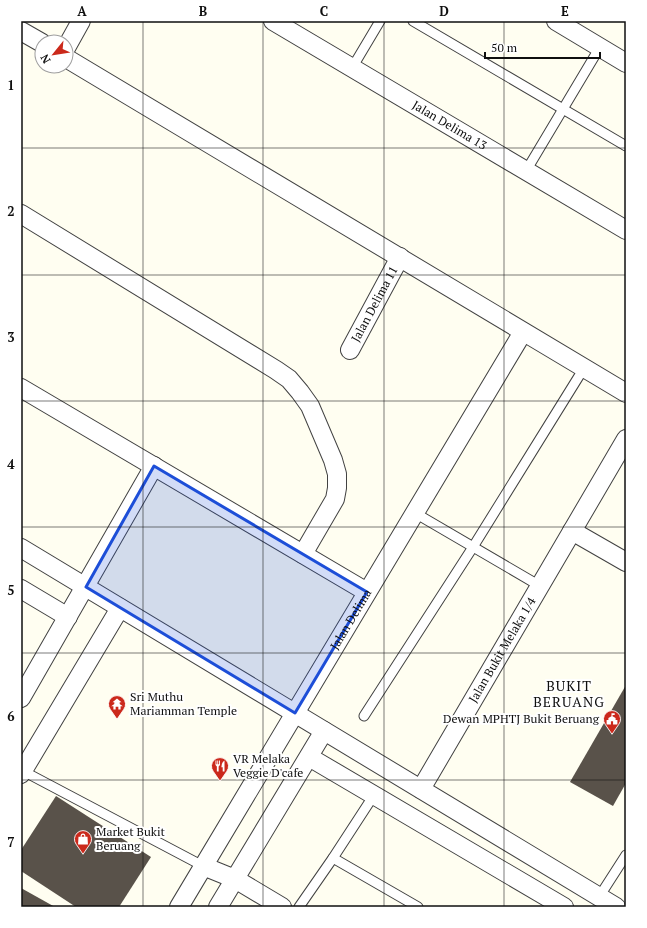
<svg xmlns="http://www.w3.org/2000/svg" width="647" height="928" font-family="'PT Serif',serif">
<rect width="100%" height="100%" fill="#fffef1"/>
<g fill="#59524a">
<path d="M 626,685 L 626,783 L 613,806 L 570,782 Z"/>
<path d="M 56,796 L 151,857 L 119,907 L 76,907 L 21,871 L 21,850 Z"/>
<path d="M 21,888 L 55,907 L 21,907 Z"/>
</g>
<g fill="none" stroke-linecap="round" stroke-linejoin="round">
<g stroke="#424242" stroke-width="11">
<g id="lane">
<path d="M 413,21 L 626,146"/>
<path d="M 352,68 L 380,21"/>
<path d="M 526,171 L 600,47"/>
<path d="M 415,513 L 540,586"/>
<path d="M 364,716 L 473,547 L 584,368"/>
<path d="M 23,771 L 203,866"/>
<path d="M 333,858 L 418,907"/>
<path d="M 599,897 L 626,855"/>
<path d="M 299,907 L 333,858 L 374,795"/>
</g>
</g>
<g stroke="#424242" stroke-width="20">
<g id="street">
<path id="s1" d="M 273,21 L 626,230"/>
<path d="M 556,21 L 626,63"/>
<path d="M 21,31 L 42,43"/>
<path d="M 66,48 L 81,21"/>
<path d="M 66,58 L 626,393"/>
<path d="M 21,214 L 276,370 L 289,379 L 300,392 L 310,406 L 333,460 L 337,474 L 337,488 L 335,499 L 303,554"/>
<path id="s2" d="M 350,350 L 400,257"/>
<path d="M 21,388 L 367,592"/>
<path d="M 572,531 L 626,562"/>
<path d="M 21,548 L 616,907"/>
<path d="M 21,589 L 68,617"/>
<path d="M 21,698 L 154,466"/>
<path d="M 309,757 L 564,907"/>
<path d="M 21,774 L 120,608"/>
<path id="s3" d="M 421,789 L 626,439"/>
<path d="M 203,866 L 235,879 L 282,907"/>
<path id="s4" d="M 179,907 L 523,332"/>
<path d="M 218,907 L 324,731"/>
</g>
</g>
<use href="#lane" stroke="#fff" stroke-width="9"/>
<use href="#street" stroke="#fff" stroke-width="18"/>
</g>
<path fill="#1d4ed8" fill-opacity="0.2" stroke="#1d4ed8" stroke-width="3" stroke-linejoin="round" d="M 154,466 L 367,592 L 295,713 L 86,587 Z"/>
<path fill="none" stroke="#0f0f0f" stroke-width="1" stroke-opacity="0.55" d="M 143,21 L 143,907M 263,21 L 263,907M 384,21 L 384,907M 504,21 L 504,907M 21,148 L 626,148M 21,275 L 626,275M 21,401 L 626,401M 21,527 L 626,527M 21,653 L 626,653M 21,780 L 626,780"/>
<defs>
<g id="temple-pin" transform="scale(0.9)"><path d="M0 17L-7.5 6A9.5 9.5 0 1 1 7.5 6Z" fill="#cb291b" stroke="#fff"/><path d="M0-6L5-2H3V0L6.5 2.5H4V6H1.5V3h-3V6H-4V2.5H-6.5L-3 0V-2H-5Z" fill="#fff"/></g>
<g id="civic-pin" transform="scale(0.9)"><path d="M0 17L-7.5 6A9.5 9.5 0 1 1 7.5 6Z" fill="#cb291b" stroke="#fff"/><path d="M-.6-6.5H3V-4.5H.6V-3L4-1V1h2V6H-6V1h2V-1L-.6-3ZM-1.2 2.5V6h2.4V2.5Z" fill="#fff"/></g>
<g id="restaurant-pin" transform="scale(0.9)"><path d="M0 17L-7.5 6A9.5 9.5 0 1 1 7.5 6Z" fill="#cb291b" stroke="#fff"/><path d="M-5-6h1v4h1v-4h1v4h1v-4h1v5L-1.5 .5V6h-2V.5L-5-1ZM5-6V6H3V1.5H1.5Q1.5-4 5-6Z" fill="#fff"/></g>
<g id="shop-pin" transform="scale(0.9)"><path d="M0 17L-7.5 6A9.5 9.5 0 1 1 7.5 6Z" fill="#cb291b" stroke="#fff"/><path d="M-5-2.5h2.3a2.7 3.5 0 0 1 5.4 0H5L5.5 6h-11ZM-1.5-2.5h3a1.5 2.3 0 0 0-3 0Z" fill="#fff"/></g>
</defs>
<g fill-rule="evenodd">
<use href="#temple-pin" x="117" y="704"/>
<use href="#civic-pin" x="612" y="719"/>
<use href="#restaurant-pin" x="220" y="766"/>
<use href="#shop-pin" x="83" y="839"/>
</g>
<g text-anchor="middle" stroke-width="4" stroke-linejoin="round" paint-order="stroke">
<g font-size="12" fill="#0f0f0f" stroke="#fff">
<text dy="4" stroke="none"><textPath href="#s1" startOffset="205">Jalan Delima 13</textPath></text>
<text dy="4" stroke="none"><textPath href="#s2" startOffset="52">Jalan Delima 11</textPath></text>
<text dy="4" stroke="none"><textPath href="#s4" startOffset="335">Jalan Delima</textPath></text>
<text dy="4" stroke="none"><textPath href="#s3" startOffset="161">Jalan Bukit Melaka 1/4</textPath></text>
</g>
<g font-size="12" fill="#0f0f0f" stroke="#fff" text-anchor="start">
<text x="130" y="701">Sri Muthu<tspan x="130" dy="14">Mariamman Temple</tspan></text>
<text x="599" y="723" text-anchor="end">Dewan MPHTJ Bukit Beruang</text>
<text x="233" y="763">VR Melaka<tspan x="233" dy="14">Veggie D'cafe</tspan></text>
<text x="96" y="836">Market Bukit<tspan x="96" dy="14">Beruang</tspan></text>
</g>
<g font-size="14" letter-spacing="1" fill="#0f0f0f" stroke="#fff">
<text x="569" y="691">BUKIT<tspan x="569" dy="16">BERUANG</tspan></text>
</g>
</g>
<rect width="647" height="928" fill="none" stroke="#ffffff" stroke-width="44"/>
<g transform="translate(54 54) rotate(240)"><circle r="19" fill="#ffffff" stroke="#9f9f9f"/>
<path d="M0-3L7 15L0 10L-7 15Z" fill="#cb291b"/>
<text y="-6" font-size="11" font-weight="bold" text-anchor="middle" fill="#0f0f0f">N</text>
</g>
<path d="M485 52v6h115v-6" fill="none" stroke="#0f0f0f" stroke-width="2"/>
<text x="491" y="52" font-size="12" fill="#0f0f0f" stroke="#ffffff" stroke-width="3" paint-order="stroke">50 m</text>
<rect x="22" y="22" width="603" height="884" fill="none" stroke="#0f0f0f" stroke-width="1.5"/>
<g font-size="13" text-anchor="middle" font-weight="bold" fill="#0f0f0f">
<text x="82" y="16">A</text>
<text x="203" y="16">B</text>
<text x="324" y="16">C</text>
<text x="444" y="16">D</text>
<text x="565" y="16">E</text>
<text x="11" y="90">1</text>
<text x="11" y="216">2</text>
<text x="11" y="342">3</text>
<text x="11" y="469">4</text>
<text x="11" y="595">5</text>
<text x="11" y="721">6</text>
<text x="11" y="847">7</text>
</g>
</svg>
